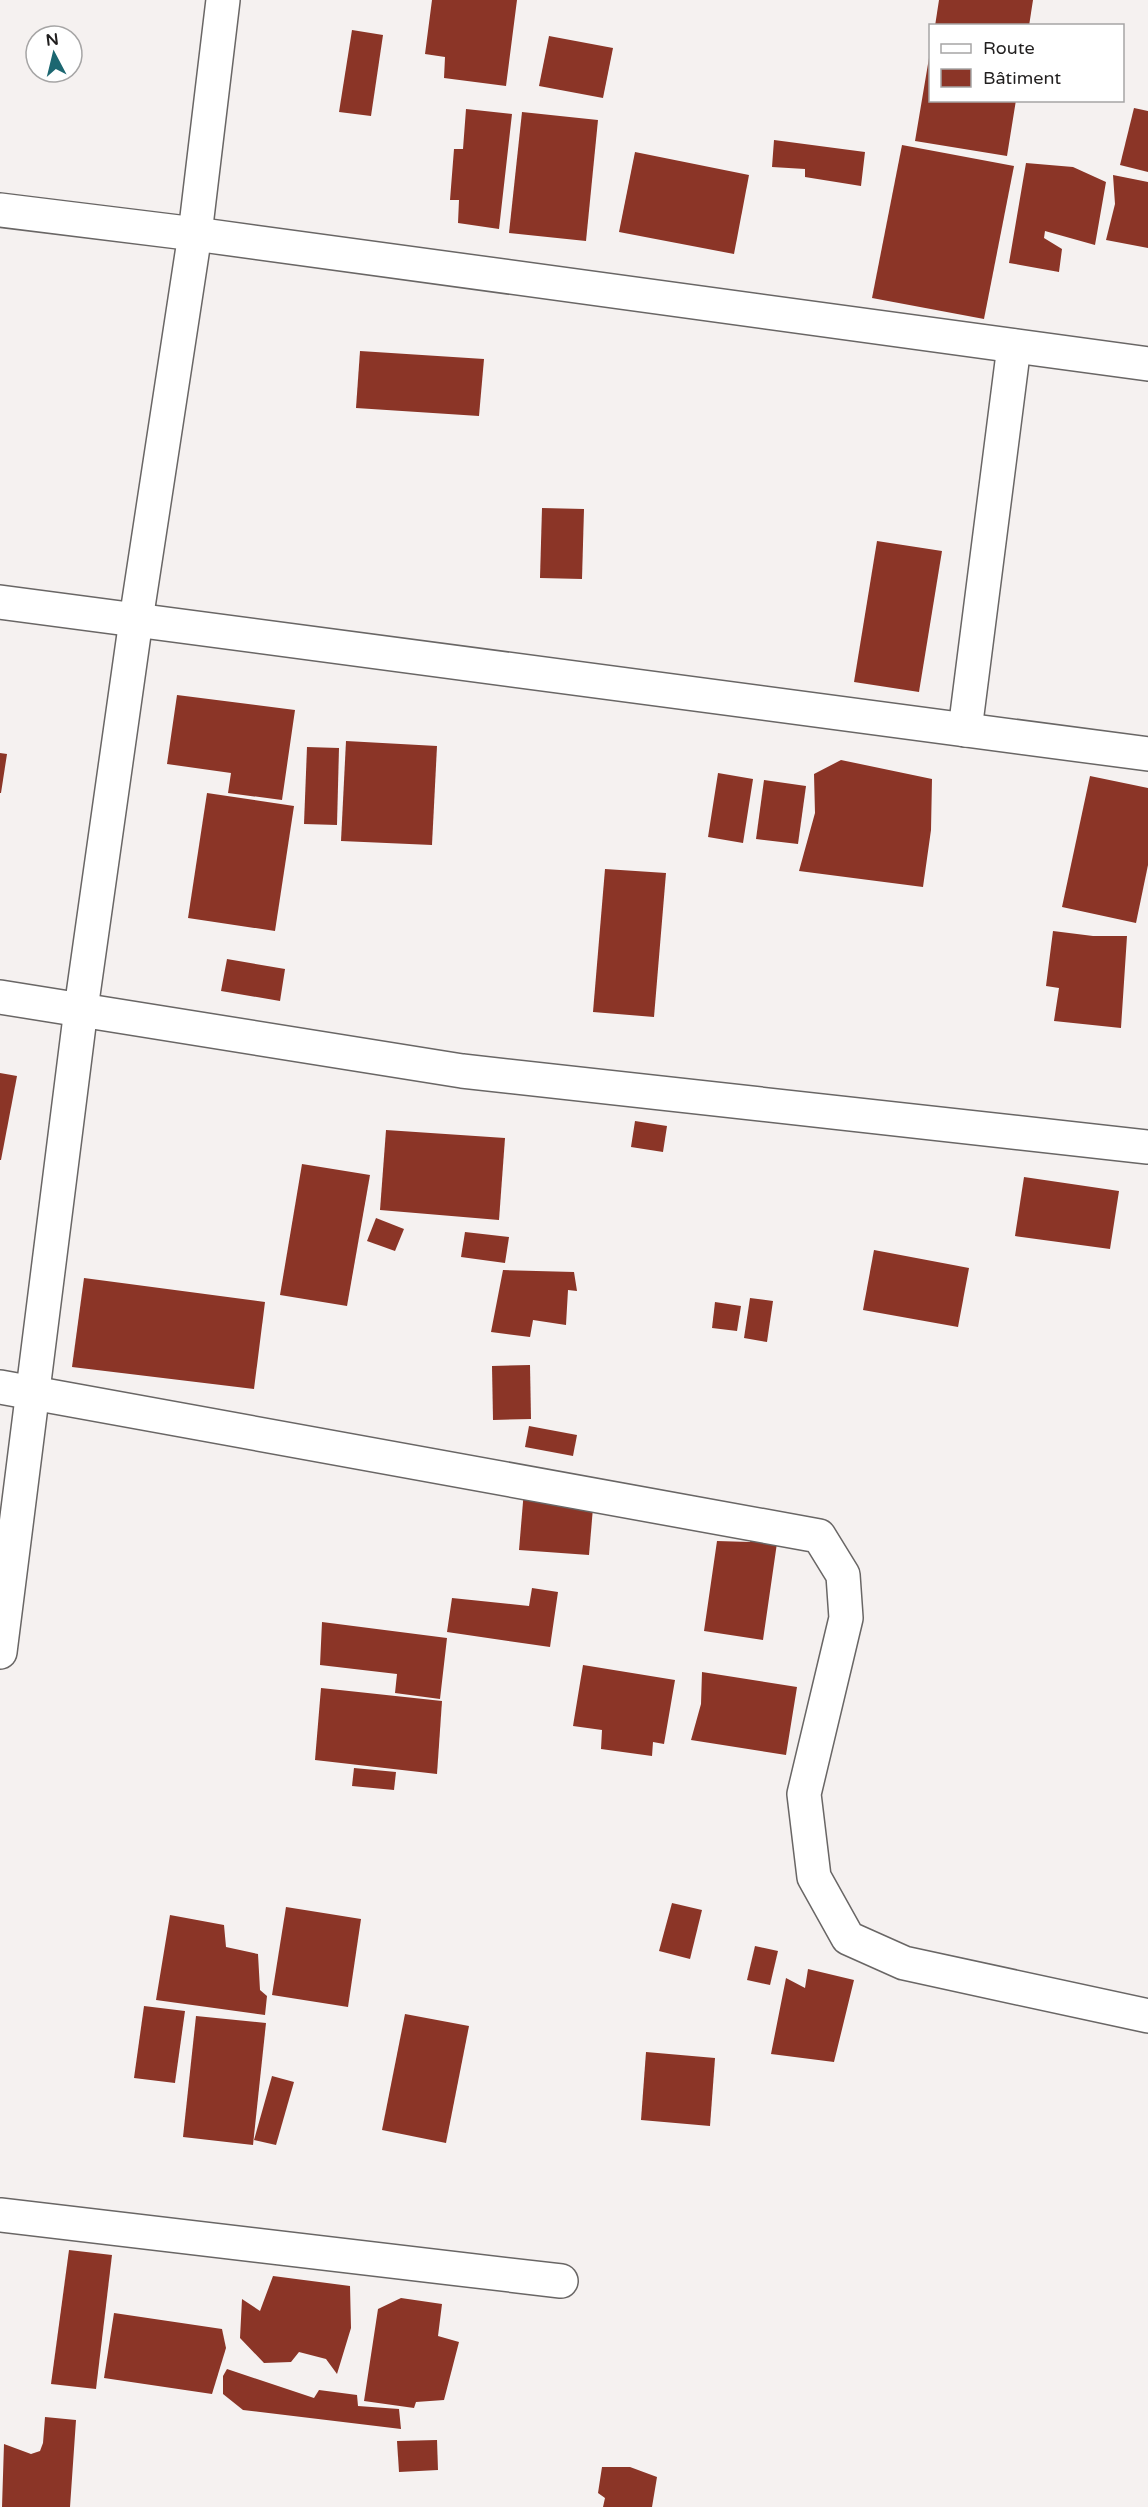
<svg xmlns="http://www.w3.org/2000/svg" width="1148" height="2507" font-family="'Varela Round',sans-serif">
<rect width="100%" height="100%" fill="#f5f1f0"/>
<g fill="#8b3527">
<path d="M 432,0 L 517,0 L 506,86 L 444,78 L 445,57 L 425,54 Z"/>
<path d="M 939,0 L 1033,0 L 1029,26 L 935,26 Z"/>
<path d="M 352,30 L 383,35 L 371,116 L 339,112 Z"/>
<path d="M 549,36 L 613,48 L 603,98 L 539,86 Z"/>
<path d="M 929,58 L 930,100 L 1016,100 L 1007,156 L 915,141 Z"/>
<path d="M 1134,108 L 1148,111 L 1148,172 L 1120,165 Z"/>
<path d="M 466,109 L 512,114 L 499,229 L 458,223 L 459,200 L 450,200 L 454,149 L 463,149 Z"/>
<path d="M 522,112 L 598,120 L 586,241 L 509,233 Z"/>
<path d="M 774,140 L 865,152 L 861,186 L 805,177 L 805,169 L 772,167 Z"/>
<path d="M 902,145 L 1014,166 L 984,319 L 872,298 Z"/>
<path d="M 635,152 L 749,175 L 734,254 L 619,232 Z"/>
<path d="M 1026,163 L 1073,167 L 1106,182 L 1095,245 L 1045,231 L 1044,238 L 1062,249 L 1059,272 L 1009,263 Z"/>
<path d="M 1113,175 L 1148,182 L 1148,248 L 1106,240 L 1115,204 Z"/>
<path d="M 360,351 L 484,359 L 479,416 L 356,408 Z"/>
<path d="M 542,508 L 584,509 L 582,579 L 540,578 Z"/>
<path d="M 877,541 L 942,551 L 919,692 L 854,682 Z"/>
<path d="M 177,695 L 295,710 L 282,800 L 228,793 L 231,773 L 167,764 Z"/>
<path d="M 346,741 L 437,746 L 432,845 L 341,841 Z"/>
<path d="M 307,747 L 339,748 L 337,825 L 304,824 Z"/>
<path d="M 0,753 L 7,754 L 1,793 L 0,793 Z"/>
<path d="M 841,760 L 932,779 L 931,830 L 923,887 L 799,871 L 815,813 L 814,774 Z"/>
<path d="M 718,773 L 753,779 L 743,843 L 708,837 Z"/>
<path d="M 1090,776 L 1148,788 L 1148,865 L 1136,923 L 1062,907 Z"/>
<path d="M 764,780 L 806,786 L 798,844 L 756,839 Z"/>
<path d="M 207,793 L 294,806 L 275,931 L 188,918 Z"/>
<path d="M 605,869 L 666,873 L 654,1017 L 593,1012 Z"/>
<path d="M 1053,931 L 1093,936 L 1127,936 L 1121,1028 L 1054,1021 L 1059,988 L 1046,986 Z"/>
<path d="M 227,959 L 285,969 L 280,1001 L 221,991 Z"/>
<path d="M 0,1073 L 17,1076 L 1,1160 L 0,1160 Z"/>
<path d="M 635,1121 L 667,1126 L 663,1152 L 631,1147 Z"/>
<path d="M 386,1130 L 505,1138 L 499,1220 L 380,1210 Z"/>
<path d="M 302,1164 L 370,1175 L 347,1306 L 280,1295 Z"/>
<path d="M 1024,1177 L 1119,1191 L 1110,1249 L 1015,1236 Z"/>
<path d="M 376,1218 L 404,1229 L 395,1251 L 367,1241 Z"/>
<path d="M 465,1232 L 509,1237 L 505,1263 L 461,1257 Z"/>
<path d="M 874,1250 L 969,1268 L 958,1327 L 863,1310 Z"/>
<path d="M 503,1270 L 574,1272 L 577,1291 L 568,1290 L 566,1325 L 533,1320 L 530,1337 L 491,1332 Z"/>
<path d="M 84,1278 L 265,1302 L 254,1389 L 72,1367 Z"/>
<path d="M 750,1298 L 773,1301 L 767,1342 L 744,1338 Z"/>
<path d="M 715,1302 L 741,1306 L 737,1331 L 712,1328 Z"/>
<path d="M 530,1365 L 531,1419 L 493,1420 L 492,1366 Z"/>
<path d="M 529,1426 L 577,1435 L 573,1456 L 525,1447 Z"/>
<path d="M 524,1490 L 594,1496 L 589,1555 L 519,1550 Z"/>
<path d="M 754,1533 L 778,1536 L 763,1640 L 704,1631 L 717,1541 L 750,1542 Z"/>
<path d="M 532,1588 L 558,1592 L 550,1647 L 447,1632 L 452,1598 L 529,1606 Z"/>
<path d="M 322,1622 L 447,1638 L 440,1699 L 395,1693 L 397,1674 L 320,1665 Z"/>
<path d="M 583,1665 L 675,1680 L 664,1744 L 653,1742 L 652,1756 L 601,1749 L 602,1730 L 573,1726 Z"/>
<path d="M 702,1672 L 797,1687 L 786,1755 L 691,1740 L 701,1704 Z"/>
<path d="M 321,1688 L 442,1701 L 437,1774 L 315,1760 Z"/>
<path d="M 354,1768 L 396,1772 L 394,1790 L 352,1786 Z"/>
<path d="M 672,1903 L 702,1910 L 690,1959 L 659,1951 Z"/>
<path d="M 286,1907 L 361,1919 L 348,2007 L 272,1995 Z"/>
<path d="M 170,1915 L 224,1925 L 226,1947 L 258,1954 L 260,1990 L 267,1996 L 265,2015 L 156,2000 Z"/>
<path d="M 755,1946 L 778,1951 L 770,1985 L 747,1980 Z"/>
<path d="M 808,1969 L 854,1980 L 834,2062 L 771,2054 L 786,1978 L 805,1988 Z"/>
<path d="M 144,2006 L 185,2011 L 175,2083 L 134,2078 Z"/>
<path d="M 405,2014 L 469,2026 L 446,2143 L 382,2130 Z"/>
<path d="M 196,2016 L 266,2023 L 253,2145 L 183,2137 Z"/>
<path d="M 646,2052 L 715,2058 L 710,2126 L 641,2120 Z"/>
<path d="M 272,2076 L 294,2082 L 276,2145 L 254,2140 Z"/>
<path d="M 69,2250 L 112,2255 L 96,2389 L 51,2384 Z"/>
<path d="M 273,2276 L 350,2286 L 351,2328 L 337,2374 L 326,2359 L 299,2352 L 291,2362 L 264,2363 L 240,2338 L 242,2299 L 260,2311 Z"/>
<path d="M 401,2298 L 442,2304 L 438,2336 L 459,2342 L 444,2400 L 416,2402 L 414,2408 L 364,2401 L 378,2309 Z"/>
<path d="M 114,2313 L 222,2329 L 226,2348 L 212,2394 L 104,2378 Z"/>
<path d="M 227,2369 L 314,2398 L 319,2390 L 357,2395 L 358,2406 L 399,2409 L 401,2429 L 243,2410 L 223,2394 L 223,2376 Z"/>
<path d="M 45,2417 L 76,2420 L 70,2507 L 2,2507 L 4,2444 L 31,2454 L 40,2451 L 43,2443 Z"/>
<path d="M 437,2440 L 438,2470 L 399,2472 L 397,2441 Z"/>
<path d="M 602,2467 L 630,2467 L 657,2477 L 652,2507 L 603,2507 L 605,2498 L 598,2493 Z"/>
</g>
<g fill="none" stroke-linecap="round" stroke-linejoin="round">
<g stroke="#696665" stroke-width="36">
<g id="street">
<path d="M 0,210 L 195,234 L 1148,364"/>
<path d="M 0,602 L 1148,754"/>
<path d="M 965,730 L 1014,346"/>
<path d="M 0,997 L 462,1071 L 1148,1147"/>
<path d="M 0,1387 L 819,1536 L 843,1575 L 846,1618 L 804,1794 L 814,1877 L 848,1938 L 904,1963 L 1148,2016"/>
<path d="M 0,1652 L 81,1009 L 136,620 L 195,234 L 223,0"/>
<path d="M 0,2215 L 561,2281"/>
</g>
</g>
<use href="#street" stroke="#fff" stroke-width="33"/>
</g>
<rect x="929" y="24" width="195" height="78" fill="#ffffff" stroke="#a6a5a5" stroke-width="1.5"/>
<rect x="941" y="44" width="30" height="9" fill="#ffffff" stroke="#a6a5a5" stroke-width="1.5"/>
<text x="983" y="54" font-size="18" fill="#211f1f">Route</text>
<rect x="941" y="69" width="30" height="18" fill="#8b3527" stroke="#a6a5a5" stroke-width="1.5"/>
<text x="983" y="84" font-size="18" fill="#211f1f">Bâtiment</text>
<g transform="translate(54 54) rotate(353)"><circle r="28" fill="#ffffff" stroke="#a6a5a5" stroke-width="1.5"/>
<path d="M0-4.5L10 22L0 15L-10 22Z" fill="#1c6771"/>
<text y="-9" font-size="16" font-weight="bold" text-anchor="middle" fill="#211f1f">N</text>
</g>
</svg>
